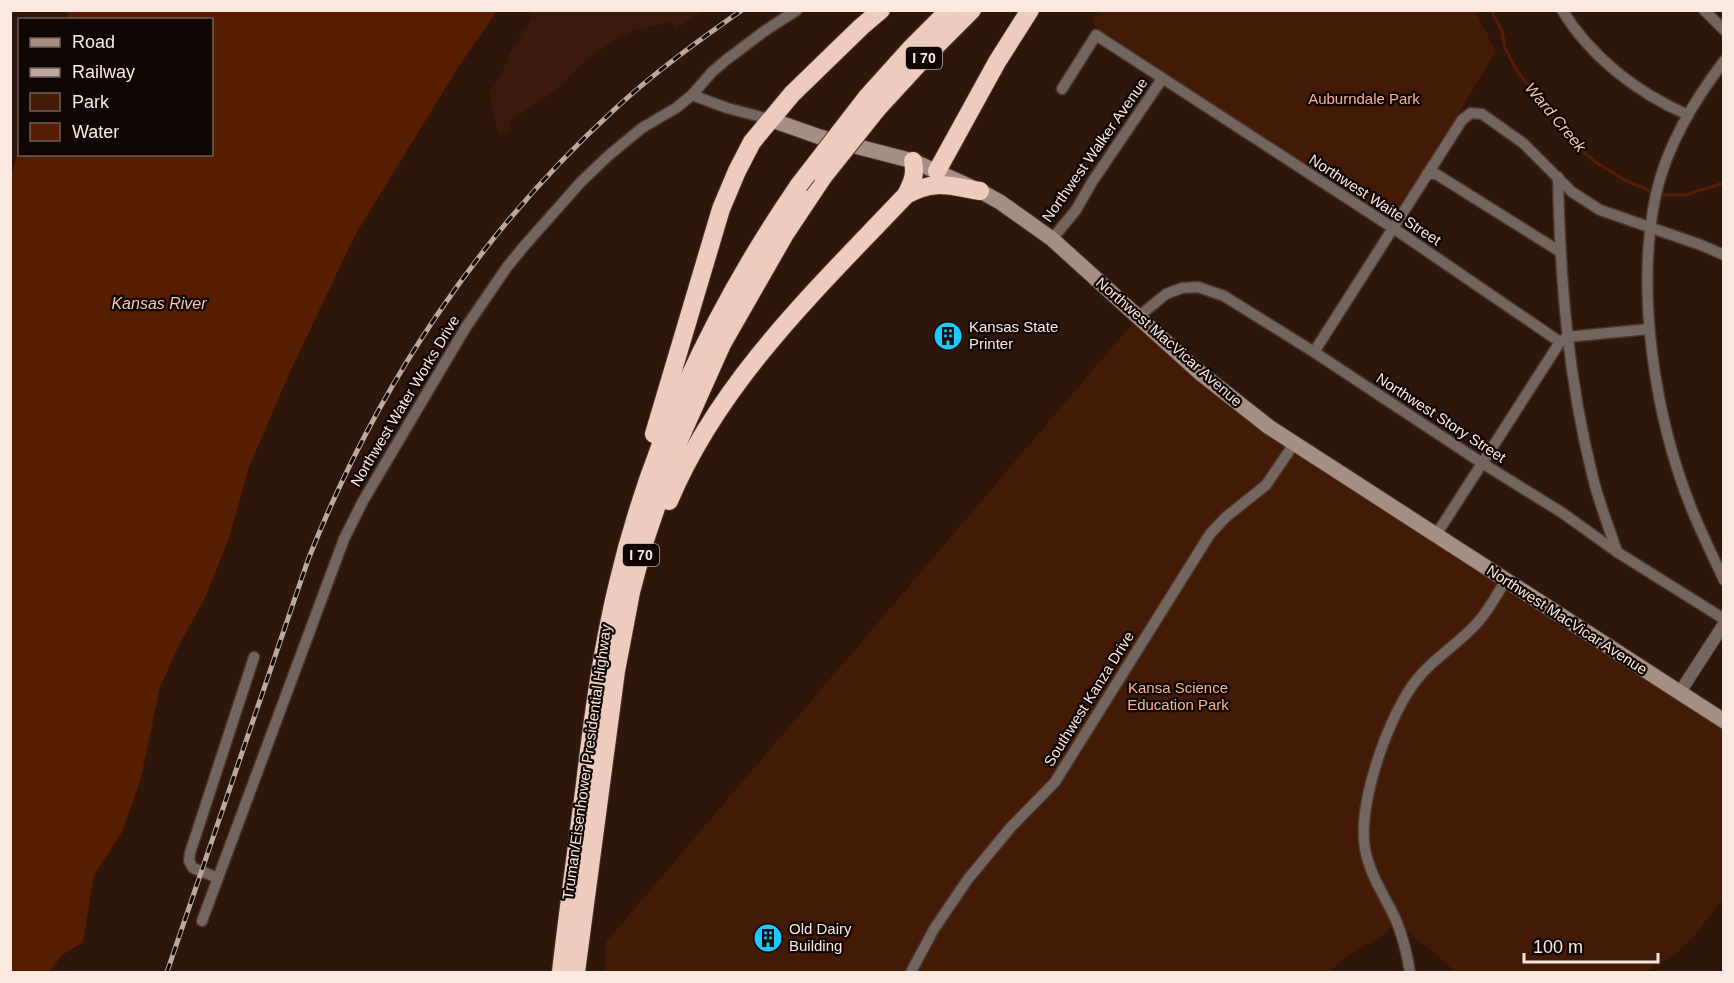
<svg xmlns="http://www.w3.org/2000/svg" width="1734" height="983" font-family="Arial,sans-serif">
<rect width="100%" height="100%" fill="#2f160b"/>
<path fill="#391a0b" d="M 531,10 L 704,10 L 704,11 L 675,29 L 670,22 L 660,24 L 636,30 L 615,40 L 586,60 L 558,89 L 510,121 L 510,132 L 499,134 L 489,94 L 509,59 L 507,57 L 532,17 L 529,14 Z"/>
<g fill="#431a05">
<path d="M 1102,10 L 1475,11 L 1496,51 L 1431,160 L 1392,220 L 1268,144 L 1110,41 L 1091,21 Z"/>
<path d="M 1138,317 L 1294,444 L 1723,722 L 1723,899 L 1692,939 L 1677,952 L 1646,972 L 1456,972 L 1395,920 L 1387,933 L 1349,955 L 1329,972 L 604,972 L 606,942 Z"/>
</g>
<path fill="#561d00" d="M 70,11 L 497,11 L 459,66 L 355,235 L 290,372 L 249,467 L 229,538 L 206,596 L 178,647 L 160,687 L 141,778 L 122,832 L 94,875 L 83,942 L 62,955 L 49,972 L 11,972 L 10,183 L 19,144 L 20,154 L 212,154 L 212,20 L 65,19 Z"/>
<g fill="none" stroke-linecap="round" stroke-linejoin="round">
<path stroke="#561d00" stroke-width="3" d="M 1491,10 L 1502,31 L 1505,48 L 1517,71 L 1574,143 L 1594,161 L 1626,181 L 1661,195 L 1685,195 L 1724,183"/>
<g stroke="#4c3429" stroke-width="13">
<g id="minor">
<path d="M 1562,10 C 1591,57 1637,93 1688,115"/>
<path d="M 1704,10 L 1724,30"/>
<path d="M 1724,61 C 1694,101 1667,145 1656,194 C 1635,292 1655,418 1692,510 C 1702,534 1713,557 1724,580"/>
<path d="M 1062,89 L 1096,35 L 1393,228 L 1560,342"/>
<path d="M 692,95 L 727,108 L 769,119"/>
<path d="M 1427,174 L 1436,174 L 1559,251"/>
<path d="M 1558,177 C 1560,279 1568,379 1593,478 C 1599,503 1609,527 1617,552"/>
<path d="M 1052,239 L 1076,210 L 1092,182 L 1162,79"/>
<path d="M 1138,317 L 1166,294 L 1182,288 L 1198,287 L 1224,296 L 1314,352 L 1482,463 L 1561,512 L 1617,552 L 1724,619"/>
<path d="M 1314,352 L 1462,120 L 1471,113 L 1482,114 L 1523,143 L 1572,192 L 1600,210 L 1701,245 L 1724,255"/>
<path d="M 1436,535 L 1560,342 L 1567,337 L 1649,329"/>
<path d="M 218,878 L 193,868 L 189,861 L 190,853 L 254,657"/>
<path d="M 202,921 L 344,539 L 363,501 L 466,327 L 507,267 L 525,245 L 580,183 L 608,156 L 642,128 L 676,108 L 692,95 L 712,72 L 726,60 L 766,30 L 797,10"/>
<path d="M 911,972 L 934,929 L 968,879 L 1011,827 L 1055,782 L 1210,534 L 1226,517 L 1266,485 L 1294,444"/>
<path d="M 1410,972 C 1407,954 1403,937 1396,920 C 1385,896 1370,876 1365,849 C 1357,804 1389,713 1418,678 C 1436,656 1460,643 1478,622 C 1489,610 1497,594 1506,580"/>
</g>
</g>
<g stroke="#4c3429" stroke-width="14">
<path id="tertiary" d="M 1680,692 L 1724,624"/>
</g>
<g stroke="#4c3429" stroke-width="17">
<path id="secondary" d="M 769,119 L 820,137 L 913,161 L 980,191 L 1000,202 L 1052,239 L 1199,372 L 1269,427 L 1724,721"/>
</g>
<g stroke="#4c3429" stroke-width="20">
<g id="motorway">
<path d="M 867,97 L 912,47 L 949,10"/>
<path d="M 878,108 L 924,58 L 972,10"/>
<path d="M 937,171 L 997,62 L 1030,10"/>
<path d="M 906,195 C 912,183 916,175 913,161"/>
<path d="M 654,434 L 721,209 L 737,171 L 752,142 L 792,94 L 861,27 L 881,10"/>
<path d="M 669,501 C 720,380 817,289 906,195 C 934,179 950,186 980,191"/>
<path d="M 561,972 C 568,910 577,847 585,784 C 593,716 602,649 618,583 C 652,440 716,306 799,185"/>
<path d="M 576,972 L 616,671 L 631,592 L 644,543 L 679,440 L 722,344 L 785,234 L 823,177"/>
</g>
</g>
<use href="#minor" stroke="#736660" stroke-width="10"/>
<use href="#tertiary" stroke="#736660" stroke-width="12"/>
<use href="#secondary" stroke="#a58f85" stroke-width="15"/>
<use href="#motorway" stroke="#eeccbd" stroke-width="18"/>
<g stroke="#bca89f" stroke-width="5">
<path id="rail" d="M 167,972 L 308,560 C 376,388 479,233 616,108 C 655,72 698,41 742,10"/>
</g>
<use href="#rail" stroke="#0f0503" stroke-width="3" stroke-dasharray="9" stroke-linecap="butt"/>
<g stroke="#4c3429" stroke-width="20" stroke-linecap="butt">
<g id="motorway-bridge">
<path d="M 823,177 L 878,108"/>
<path d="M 799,185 L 867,97"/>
</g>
</g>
<use href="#motorway-bridge" stroke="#eeccbd" stroke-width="18"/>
</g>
<defs>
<g id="building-disc" transform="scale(1.5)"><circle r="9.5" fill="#1dc9fc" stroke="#0f0503"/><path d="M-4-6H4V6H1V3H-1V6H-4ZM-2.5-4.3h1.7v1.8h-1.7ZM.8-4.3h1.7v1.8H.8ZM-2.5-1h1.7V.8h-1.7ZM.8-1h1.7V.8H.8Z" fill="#111"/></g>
</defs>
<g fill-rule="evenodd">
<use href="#building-disc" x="948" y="336"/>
<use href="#building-disc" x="768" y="938"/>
</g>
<g text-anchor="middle" stroke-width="4.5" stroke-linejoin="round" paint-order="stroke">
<g fill="#0f0503" stroke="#b4a59e" stroke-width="1.5">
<rect x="906" y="47" width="36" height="22" rx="4.5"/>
<rect x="623" y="544" width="36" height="22" rx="4.5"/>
</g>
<g font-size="14" font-weight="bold" fill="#fbe9e1">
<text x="924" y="63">I 70</text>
<text x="641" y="560">I 70</text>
</g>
<g font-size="15" fill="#f6b395" stroke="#0f0503">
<text x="1364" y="104">Auburndale Park</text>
<text x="1178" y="693">Kansa Science<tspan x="1178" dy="17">Education Park</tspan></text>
</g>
<g font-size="15" fill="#fbe9e1" stroke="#0f0503">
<text transform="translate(1095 150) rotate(-55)" y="5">Northwest Walker Avenue</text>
<text transform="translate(1375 200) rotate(33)" y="5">Northwest Waite Street</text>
<text transform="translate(1169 342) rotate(41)" y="5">Northwest MacVicar Avenue</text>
<text transform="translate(405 401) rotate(-59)" y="5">Northwest Water Works Drive</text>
<text transform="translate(1441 418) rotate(33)" y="5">Northwest Story Street</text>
<text transform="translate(1567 620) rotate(33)" y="5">Northwest MacVicar Avenue</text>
<text transform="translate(1089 699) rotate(-58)" y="5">Southwest Kanza Drive</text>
<text transform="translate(587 762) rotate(-82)" y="5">Truman/Eisenhower Presidential Highway</text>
</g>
<g font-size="15" fill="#fbe9e1" stroke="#0f0503" text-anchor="start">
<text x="969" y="332">Kansas State<tspan x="969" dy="17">Printer</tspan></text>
<text x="789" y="934">Old Dairy<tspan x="789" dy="17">Building</tspan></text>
</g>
<g font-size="16" font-style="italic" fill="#f4c7b3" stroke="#0f0503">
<text transform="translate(1556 117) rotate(50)" y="6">Ward Creek</text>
<text x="159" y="309">Kansas River</text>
</g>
</g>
<rect width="1734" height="983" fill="none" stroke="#fbe9e1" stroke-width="24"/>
<rect x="18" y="18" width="195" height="138" fill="#0f0503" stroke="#6d605c" stroke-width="1.5"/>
<rect x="30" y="38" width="30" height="9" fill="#a58f85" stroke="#6d605c" stroke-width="1.5"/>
<text x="72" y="48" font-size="18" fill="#fbe9e1">Road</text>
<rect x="30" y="68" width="30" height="9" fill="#bca89f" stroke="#6d605c" stroke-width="1.5"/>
<text x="72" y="78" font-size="18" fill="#fbe9e1">Railway</text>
<rect x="30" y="93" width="30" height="18" fill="#431a05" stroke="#6d605c" stroke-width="1.5"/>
<text x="72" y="108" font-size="18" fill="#fbe9e1">Park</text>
<rect x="30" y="123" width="30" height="18" fill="#561d00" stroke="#6d605c" stroke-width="1.5"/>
<text x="72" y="138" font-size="18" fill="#fbe9e1">Water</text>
<path d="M1524 953v9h134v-9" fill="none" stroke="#fbe9e1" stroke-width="3"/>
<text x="1533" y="953" font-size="18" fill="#fbe9e1" stroke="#0f0503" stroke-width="4.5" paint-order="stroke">100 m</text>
</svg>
